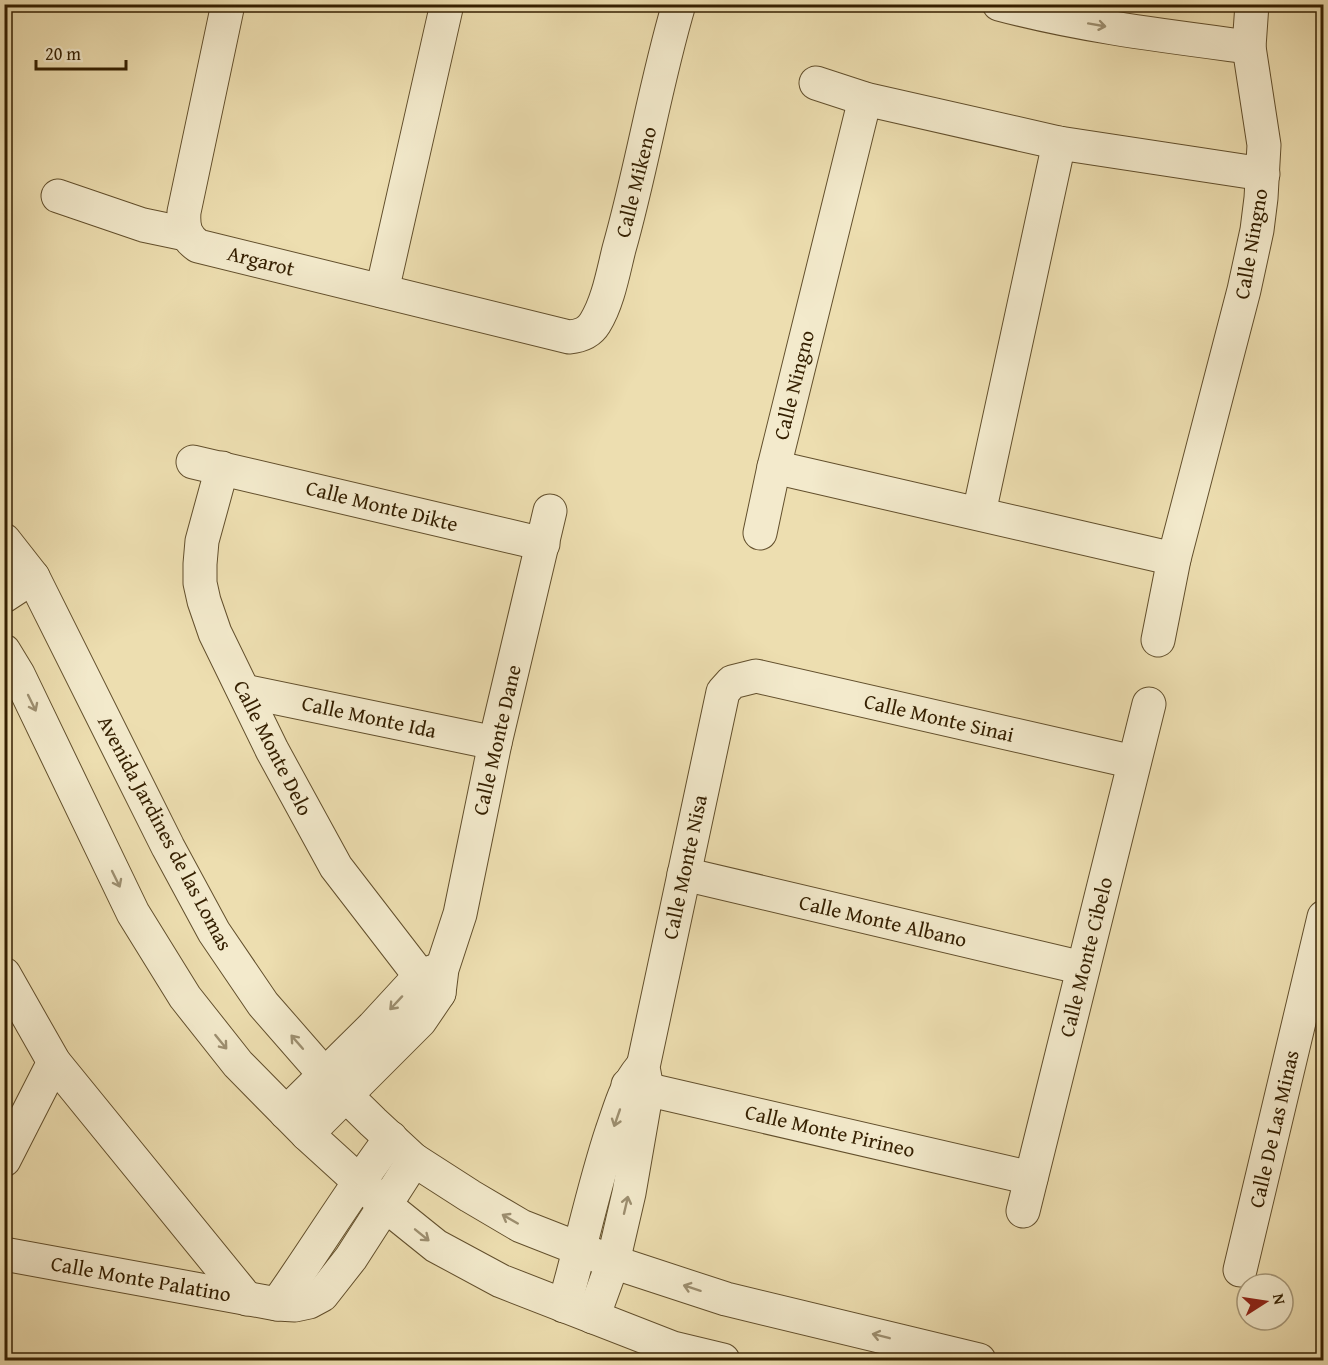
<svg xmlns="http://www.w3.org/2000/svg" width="1328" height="1365" font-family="'Gentium Book Plus',serif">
<rect width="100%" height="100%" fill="#eddeb0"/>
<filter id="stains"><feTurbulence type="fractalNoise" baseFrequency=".00333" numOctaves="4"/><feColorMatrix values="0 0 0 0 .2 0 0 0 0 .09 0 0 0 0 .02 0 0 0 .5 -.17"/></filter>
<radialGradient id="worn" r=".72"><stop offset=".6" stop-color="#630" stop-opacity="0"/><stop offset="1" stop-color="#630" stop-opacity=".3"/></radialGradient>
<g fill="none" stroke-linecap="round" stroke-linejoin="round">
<g stroke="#624f2c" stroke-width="35">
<g id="minor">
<path d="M 228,4 L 184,212 C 183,227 185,237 198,246 L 569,337 C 580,336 589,333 595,323 C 608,302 613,273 619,249 C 642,168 655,85 679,4"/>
<path d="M 999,4 C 1081,26 1165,36 1249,47"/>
<path d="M 816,83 L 865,99 L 1059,143 L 1263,174"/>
<path d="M 58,196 L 143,225 L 186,234"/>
<path d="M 382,291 L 447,4"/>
<path d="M 193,462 L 543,544"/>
<path d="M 774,467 L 1174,559"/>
<path d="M 222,468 L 202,541 L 200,564 L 200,583 L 204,601 L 215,633 L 272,750 L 336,867 L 420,976 L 439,993"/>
<path d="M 979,513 L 1059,143"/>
<path d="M 760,533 L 774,467 L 865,99"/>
<path d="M 4,540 L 33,577 L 168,847 L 214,932 L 263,1004 L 325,1075 L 373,1122 L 414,1160 L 470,1196 L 521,1226 L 613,1262 L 726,1299 L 979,1360"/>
<path d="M 4,596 L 33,577"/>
<path d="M 1158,640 L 1174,559 L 1244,290 L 1257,230 L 1261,198 L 1264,145 L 1249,47 L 1252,4"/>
<path d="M 4,651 L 18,674 L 133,913 L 185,997 L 238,1064 L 307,1134 L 385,1205 L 436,1246 L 501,1281 L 673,1348 L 723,1360"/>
<path d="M 244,691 L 495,743"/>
<path d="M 684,874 L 1083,968"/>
<path d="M 4,974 L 54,1062 L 247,1299"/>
<path d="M 628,1085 L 1031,1178"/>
<path d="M 286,1113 L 373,1027 L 420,976 L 440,969"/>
<path d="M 307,1134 L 420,1021 L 439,993 L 442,969 L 460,914 L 495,743 L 550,511"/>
<path d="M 4,1160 L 54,1062"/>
<path d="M 1023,1211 L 1149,704"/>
<path d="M 4,1254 L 277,1304 L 295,1305 L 309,1302 L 322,1295 L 351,1258 L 414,1160"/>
<path d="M 1240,1270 L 1324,917"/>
<path d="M 277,1304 C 316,1249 350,1192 391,1138"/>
<path d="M 564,1306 C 581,1248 593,1188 612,1131 C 621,1106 624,1089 641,1068"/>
<path d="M 593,1317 L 613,1262 L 629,1193 L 647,1089 L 643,1067 L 723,692 L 732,682 L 756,676 L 1134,762"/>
</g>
</g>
<use href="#minor" stroke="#f3eacc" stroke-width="33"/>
</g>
<defs><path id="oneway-shaft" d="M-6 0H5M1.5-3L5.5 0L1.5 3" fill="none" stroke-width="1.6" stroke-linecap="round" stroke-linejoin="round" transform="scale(1.5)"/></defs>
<g stroke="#9d8f70">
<use href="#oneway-shaft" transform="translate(1097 25) rotate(10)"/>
<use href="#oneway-shaft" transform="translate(32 703) rotate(64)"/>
<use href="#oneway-shaft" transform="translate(116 879) rotate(64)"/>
<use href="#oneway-shaft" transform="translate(396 1003) rotate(133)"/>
<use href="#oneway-shaft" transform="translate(221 1042) rotate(51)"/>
<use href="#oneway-shaft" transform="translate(297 1042) rotate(-131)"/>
<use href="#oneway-shaft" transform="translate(617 1118) rotate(109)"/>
<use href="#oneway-shaft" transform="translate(626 1205) rotate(-77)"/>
<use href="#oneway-shaft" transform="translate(510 1219) rotate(-150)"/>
<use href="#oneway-shaft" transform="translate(422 1235) rotate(39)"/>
<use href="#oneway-shaft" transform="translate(692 1288) rotate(-162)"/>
<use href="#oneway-shaft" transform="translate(881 1336) rotate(-166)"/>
</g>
<g text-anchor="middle" stroke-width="5" stroke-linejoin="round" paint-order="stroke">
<g font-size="21" fill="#341f00" stroke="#f3eacc">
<text transform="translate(636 182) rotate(-76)" y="7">Calle Mikeno</text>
<text transform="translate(1251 244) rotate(-80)" y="7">Calle Ningno</text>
<text transform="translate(261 261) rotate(14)" y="7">Argarot</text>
<text transform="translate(794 385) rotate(-76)" y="7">Calle Ningno</text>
<text transform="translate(382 506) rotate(14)" y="7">Calle Monte Dikte</text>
<text transform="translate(369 717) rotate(12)" y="7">Calle Monte Ida</text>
<text transform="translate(939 718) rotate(13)" y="7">Calle Monte Sinai</text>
<text transform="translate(497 740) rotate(-77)" y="7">Calle Monte Dane</text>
<text transform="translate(273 748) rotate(63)" y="7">Calle Monte Delo</text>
<text transform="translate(165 833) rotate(62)" y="7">Avenida Jardines de las Lomas</text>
<text transform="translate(685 867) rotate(-78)" y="7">Calle Monte Nisa</text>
<text transform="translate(883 921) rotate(13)" y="7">Calle Monte Albano</text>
<text transform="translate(1086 957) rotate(-76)" y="7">Calle Monte Cibelo</text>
<text transform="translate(1274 1129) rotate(-77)" y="7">Calle De Las Minas</text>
<text transform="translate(830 1131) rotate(13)" y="7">Calle Monte Pirineo</text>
<text transform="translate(141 1279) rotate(10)" y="7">Calle Monte Palatino</text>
</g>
</g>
<rect width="1328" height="1365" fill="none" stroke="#eddeb0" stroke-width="24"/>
<rect x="6" y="6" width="1316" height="1353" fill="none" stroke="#341f00" stroke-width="3"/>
<rect x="12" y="12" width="1304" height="1341" fill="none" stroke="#341f00" stroke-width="1.5"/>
<g transform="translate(1265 1302) rotate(78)"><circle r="28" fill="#f3eacc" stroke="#a7997a" stroke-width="1.5"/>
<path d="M0-4.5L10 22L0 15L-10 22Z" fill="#8f2418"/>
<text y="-9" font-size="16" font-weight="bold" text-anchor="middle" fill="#341f00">N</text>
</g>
<path d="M36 60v9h90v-9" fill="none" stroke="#341f00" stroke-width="3"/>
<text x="45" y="60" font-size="18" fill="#341f00" stroke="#f3eacc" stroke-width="4.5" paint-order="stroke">20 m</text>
<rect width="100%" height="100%" filter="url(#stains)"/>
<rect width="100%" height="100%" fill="url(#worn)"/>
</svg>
